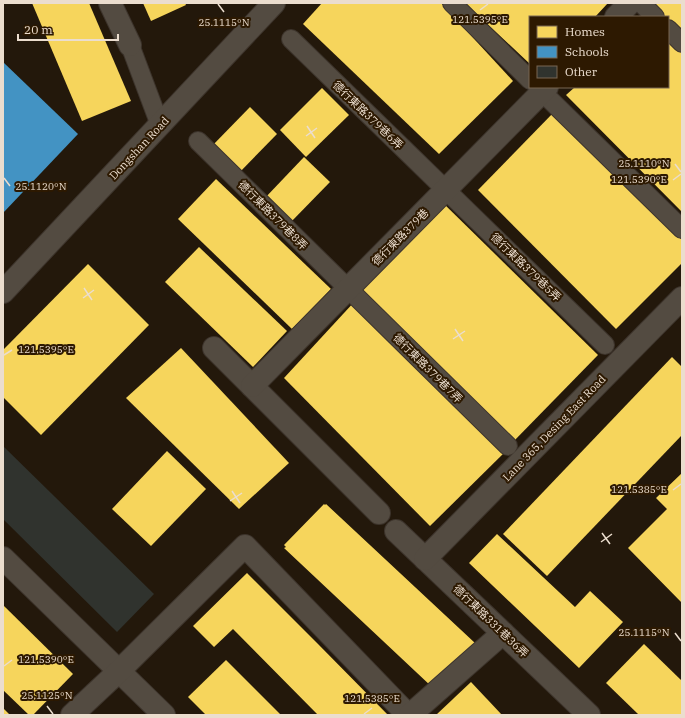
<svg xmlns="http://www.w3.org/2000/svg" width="685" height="718" font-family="'IBM Plex Serif','Noto Sans TC',serif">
<rect width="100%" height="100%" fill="#23180b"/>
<g fill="#f6d55c">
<path d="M 32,3 L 89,3 L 131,101 L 82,121 Z"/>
<path d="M 143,3 L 185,3 L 186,5 L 151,21 Z"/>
<path d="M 322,3 L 441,3 L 513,81 L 439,154 L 303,24 Z"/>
<path d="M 465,3 L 608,3 L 595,17 L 530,17 L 530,64 Z"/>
<path d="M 647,3 L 682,3 L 682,38 L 668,24 L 668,17 L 661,17 Z"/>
<path d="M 668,38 L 682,52 L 682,212 L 566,95 L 575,87 L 668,87 Z"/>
<path d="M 322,88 L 349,115 L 306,157 L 280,130 Z"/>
<path d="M 250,107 L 277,134 L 238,174 L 211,147 Z"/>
<path d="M 555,111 L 682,240 L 682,263 L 616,329 L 478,190 Z"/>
<path d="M 304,157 L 330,182 L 290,223 L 264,199 Z"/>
<path d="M 216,179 L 331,289 L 292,329 L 178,219 Z"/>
<path d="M 441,201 L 598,355 L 512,443 L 354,290 Z"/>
<path d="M 199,247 L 287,331 L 253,367 L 165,282 Z"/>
<path d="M 88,264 L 149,325 L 41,435 L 3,397 L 3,350 Z"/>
<path d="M 356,300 L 507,450 L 430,526 L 284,378 Z"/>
<path d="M 181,348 L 289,463 L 239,509 L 126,398 Z"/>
<path d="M 672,357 L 682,367 L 682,435 L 547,576 L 503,534 Z"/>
<path d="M 167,451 L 206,489 L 151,546 L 112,509 Z"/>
<path d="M 682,473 L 682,603 L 628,548 L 667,509 L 656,498 Z"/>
<path d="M 324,504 L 325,505 L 326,504 L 475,643 L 432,687 L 284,548 L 286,547 L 284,545 Z"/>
<path d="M 497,534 L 575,607 L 590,591 L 623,622 L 579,668 L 469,563 Z"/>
<path d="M 247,573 L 318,644 L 388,715 L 318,715 L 233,629 L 214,647 L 193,626 Z"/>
<path d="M 3,605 L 73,674 L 33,715 L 29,715 L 3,690 Z"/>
<path d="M 644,644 L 682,681 L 682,715 L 639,715 L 606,683 Z"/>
<path d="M 226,660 L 281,715 L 206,715 L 188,697 Z"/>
<path d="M 471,682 L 502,715 L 436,715 Z"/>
<path d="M 3,708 L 10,715 L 3,715 Z"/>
</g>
<path fill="#4393c3" d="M 3,62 L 78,134 L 3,213 Z"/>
<path fill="#30332e" d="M 3,446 L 154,594 L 117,632 L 3,519 Z"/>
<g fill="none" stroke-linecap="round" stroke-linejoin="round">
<g stroke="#3d342c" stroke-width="20">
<g id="lane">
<path d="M 452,3 L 530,80"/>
<path d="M 641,3 L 655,17"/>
<path d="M 668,29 L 682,43"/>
<path d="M 291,39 L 605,345"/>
<path d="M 130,45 L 160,125"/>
<path d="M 537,87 L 682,229"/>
<path d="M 198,141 L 508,446"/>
</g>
</g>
<g stroke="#3d342c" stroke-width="24">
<g id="street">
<path d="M 110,3 L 130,45"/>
<path d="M 616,17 L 630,3"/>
<path d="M 3,292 L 274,3"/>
<path d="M 214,348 L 379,513"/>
<path d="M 252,386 L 547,87"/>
<path d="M 396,531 L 589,715"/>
<path d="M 3,558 L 164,715"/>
<path d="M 425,559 L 682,298"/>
<path d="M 72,715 L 119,671 L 245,546 L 408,715"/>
<path d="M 410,715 L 503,633"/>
</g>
</g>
<use href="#lane" stroke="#534b41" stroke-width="18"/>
<use href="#street" stroke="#534b41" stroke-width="22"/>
</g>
<path fill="none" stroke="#ebddce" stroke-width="1.5" d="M 218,4 L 224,12M 480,10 L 488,4M 307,126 L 315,138M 306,136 L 317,128M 675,164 L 681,172M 4,178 L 10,186M 673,180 L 681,174M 84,288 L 92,300M 83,298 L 94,290M 455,329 L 463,341M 453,339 L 465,331M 4,355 L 12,350M 673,490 L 681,484M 232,491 L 240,503M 230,501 L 242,493M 602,533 L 610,544M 601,542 L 612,534M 675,633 L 681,641M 4,666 L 12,660M 47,706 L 53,714M 364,714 L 372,708"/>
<g text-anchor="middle" stroke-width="4" stroke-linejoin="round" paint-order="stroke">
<g font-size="11" fill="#ebddce" stroke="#2d1901">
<text transform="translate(368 115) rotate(44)" y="4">德行東路379巷6弄</text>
<text transform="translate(139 148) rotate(-47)" y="4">Dongshan Road</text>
<text transform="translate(273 215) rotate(45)" y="4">德行東路379巷8弄</text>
<text transform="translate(400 237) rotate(-45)" y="4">德行東路379巷</text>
<text transform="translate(526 267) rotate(44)" y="4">德行東路379巷5弄</text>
<text transform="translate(428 368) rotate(45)" y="4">德行東路379巷7弄</text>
<text transform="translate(554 428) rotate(-46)" y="4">Lane 365, Desing East Road</text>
<text transform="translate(491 621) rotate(44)" y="4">德行東路331巷36弄</text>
</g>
</g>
<g font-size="10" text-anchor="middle" fill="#ebddce" stroke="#2d1901" stroke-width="4" stroke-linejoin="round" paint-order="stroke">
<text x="480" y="23">121.5395°E</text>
<text x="224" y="26">25.1115°N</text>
<text x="644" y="167">25.1110°N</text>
<text x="639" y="183">121.5390°E</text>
<text x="41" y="190">25.1120°N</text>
<text x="46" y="353">121.5395°E</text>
<text x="639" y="493">121.5385°E</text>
<text x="644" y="636">25.1115°N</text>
<text x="46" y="663">121.5390°E</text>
<text x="47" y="699">25.1125°N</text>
<text x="372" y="702">121.5385°E</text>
</g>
<rect width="685" height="718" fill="none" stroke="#ebddce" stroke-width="8"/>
<rect x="529" y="16" width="140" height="72" fill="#2d1901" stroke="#796753"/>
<rect x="537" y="26" width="20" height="12" fill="#f6d55c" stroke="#796753"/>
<text x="565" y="36" font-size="12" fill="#ebddce">Homes</text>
<rect x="537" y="46" width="20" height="12" fill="#4393c3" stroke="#796753"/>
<text x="565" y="56" font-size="12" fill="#ebddce">Schools</text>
<rect x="537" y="66" width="20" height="12" fill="#30332e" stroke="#796753"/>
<text x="565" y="76" font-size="12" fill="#ebddce">Other</text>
<path d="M18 34v6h100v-6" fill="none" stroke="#ebddce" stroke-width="2"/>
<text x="24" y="34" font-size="12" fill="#ebddce" stroke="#2d1901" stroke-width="3" paint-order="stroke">20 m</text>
</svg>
